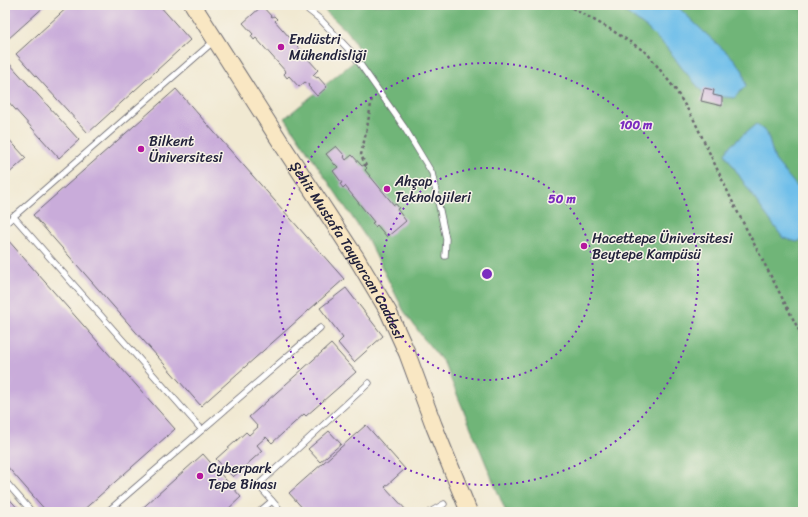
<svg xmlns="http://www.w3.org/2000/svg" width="808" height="517" font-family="Sriracha,sans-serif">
<rect width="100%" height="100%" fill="#f7f3e8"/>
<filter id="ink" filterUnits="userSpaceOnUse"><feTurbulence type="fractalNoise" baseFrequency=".025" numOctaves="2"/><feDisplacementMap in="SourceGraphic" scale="8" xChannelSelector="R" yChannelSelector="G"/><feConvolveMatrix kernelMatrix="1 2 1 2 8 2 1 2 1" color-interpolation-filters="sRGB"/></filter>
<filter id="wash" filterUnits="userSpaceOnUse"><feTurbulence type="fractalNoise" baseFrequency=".012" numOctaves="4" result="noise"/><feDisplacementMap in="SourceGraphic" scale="16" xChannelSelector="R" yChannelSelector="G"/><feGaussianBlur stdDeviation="0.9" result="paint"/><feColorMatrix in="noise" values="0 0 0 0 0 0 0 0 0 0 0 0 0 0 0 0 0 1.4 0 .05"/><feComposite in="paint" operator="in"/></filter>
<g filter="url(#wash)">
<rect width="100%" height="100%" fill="#f1e9d2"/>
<path fill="#70b578" stroke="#496c5a" d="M 319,5 L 803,5 L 803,512 L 506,512 L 444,363 L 424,339 L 404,311 L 369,242 L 285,118 L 362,55 L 349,33 Z"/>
<g fill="#70bfea" stroke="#497092">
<path d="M 616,5 L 676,5 L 704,32 L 734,59 L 743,71 L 746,86 L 734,98 L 705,95 L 682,68 L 666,47 L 648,29 Z"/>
<path d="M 756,124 L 767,133 L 775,160 L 803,194 L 803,239 L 797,242 L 783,238 L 756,201 L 725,154 L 729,147 Z"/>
</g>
<g id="blocks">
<g fill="#c9acda">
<path d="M 5,5 L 46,5 L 8,39 L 5,36 Z"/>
<path d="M 70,5 L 159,5 L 190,40 L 88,133 L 16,54 Z"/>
<path d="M 262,6 L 272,17 L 274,16 L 277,19 L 275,21 L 305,55 L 308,53 L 311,57 L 308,59 L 318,70 L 313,75 L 317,78 L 318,77 L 327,87 L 317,96 L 308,86 L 309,85 L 305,82 L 299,87 L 289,76 L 287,78 L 284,74 L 286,72 L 256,38 L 254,40 L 251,36 L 253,34 L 243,23 Z"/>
<path d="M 8,62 L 79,140 L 59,158 L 5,98 L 5,64 Z"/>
<path d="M 704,88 L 714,90 L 713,95 L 722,97 L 722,106 L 701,101 Z"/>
<path d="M 176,89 L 344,279 L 201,406 L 33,215 Z"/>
<path d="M 5,135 L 26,158 L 5,177 Z"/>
<path d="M 336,146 L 345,156 L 344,157 L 346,160 L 352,155 L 362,166 L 364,165 L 367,168 L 365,170 L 394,205 L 396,204 L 399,208 L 397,209 L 406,221 L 387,237 L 377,225 L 375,227 L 372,223 L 374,222 L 345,186 L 343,188 L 340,184 L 342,183 L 333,171 L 338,167 L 335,164 L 335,165 L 326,154 Z"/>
<path d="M 7,239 L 175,429 L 81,512 L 47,512 L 5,464 L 5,240 Z"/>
<path d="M 346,288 L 383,336 L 354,362 L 338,343 L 343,338 L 320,308 Z"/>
<path d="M 331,344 L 356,372 L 306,416 L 304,414 L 272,443 L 266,437 L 257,445 L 262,451 L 233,477 L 216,459 L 246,432 L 249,435 L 258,427 L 249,417 Z"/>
<path d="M 366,425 L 405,469 L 385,487 L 408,512 L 306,512 L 289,493 Z"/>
<path d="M 329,431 L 341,444 L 320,462 L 308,449 Z"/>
<path d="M 203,454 L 241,497 L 225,512 L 138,512 Z"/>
<path d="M 5,494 L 21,512 L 5,512 Z"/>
</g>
</g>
</g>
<g filter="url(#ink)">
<use href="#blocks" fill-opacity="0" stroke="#6a6870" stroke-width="1"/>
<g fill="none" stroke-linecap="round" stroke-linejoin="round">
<g stroke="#6a6870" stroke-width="7">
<g id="lane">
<path d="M 302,5 L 321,20 L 353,54 L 404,127 L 432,173 L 446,239 L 445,256"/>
<path d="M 13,216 L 202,430"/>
<path d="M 5,224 L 214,41"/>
<path d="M 5,481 L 32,512"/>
<path d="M 107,512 L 320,328"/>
<path d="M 259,512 L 272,501"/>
<path d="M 282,512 L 258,485 L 369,383"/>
<path d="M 430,512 L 444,504"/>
</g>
</g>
<g stroke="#6a6870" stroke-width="18">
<g id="secondary">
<path id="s1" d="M 193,5 L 283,146 L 357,259 L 388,311 L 407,353 L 434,426 L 469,512"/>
</g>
</g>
<g stroke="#6a6870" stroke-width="2.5" stroke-dasharray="3 3" stroke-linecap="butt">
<path d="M 567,5 L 610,29 L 647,53 L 675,89 L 694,120 L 735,207 L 803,338"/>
<path d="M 366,166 L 361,155 L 367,128 L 372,98"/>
</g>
<use href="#lane" stroke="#fff" stroke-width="5.5"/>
<use href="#secondary" stroke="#f9e7c3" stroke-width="16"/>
</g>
</g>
<g fill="none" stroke="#7b2cbf" stroke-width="2" stroke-dasharray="2 4">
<circle cx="487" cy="274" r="106"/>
<circle cx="487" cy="274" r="211"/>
</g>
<g fill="#b5179e" stroke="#f7f3e8" stroke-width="1.5">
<circle cx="281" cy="47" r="4"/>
<circle cx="141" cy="149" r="4"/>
<circle cx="387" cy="189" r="4"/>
<circle cx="584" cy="246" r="4"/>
<circle cx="200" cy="476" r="4"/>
</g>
<g text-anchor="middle" stroke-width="3" stroke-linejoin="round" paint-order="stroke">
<g font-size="14" fill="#22223b" stroke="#f7f3e8" text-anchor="start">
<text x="289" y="44">Endüstri<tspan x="289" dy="16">Mühendisliği</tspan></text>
<text x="149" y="146">Bilkent<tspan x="149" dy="16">Üniversitesi</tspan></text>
<text x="395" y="186">Ahşap<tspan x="395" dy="16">Teknolojileri</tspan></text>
<text x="592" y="243">Hacettepe Üniversitesi<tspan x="592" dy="16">Beytepe Kampüsü</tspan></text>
<text x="208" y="473">Cyberpark<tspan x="208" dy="16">Tepe Binası</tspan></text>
</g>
<g font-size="14" fill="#22223b" stroke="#f7f3e8">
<text dy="5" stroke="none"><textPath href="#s1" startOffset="290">Şehit Mustafa Tayyarcan Caddesi</textPath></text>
</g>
</g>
<circle cx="487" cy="274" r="6" fill="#7b2cbf" stroke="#f7f3e8" stroke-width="2"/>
<g font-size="12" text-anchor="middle" font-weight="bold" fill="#7b2cbf" stroke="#f7f3e8" stroke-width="3" stroke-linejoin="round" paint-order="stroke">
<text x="636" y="129">100 m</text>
<text x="562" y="203">50 m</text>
</g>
<rect width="808" height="517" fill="none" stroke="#f7f3e8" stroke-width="20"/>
</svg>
